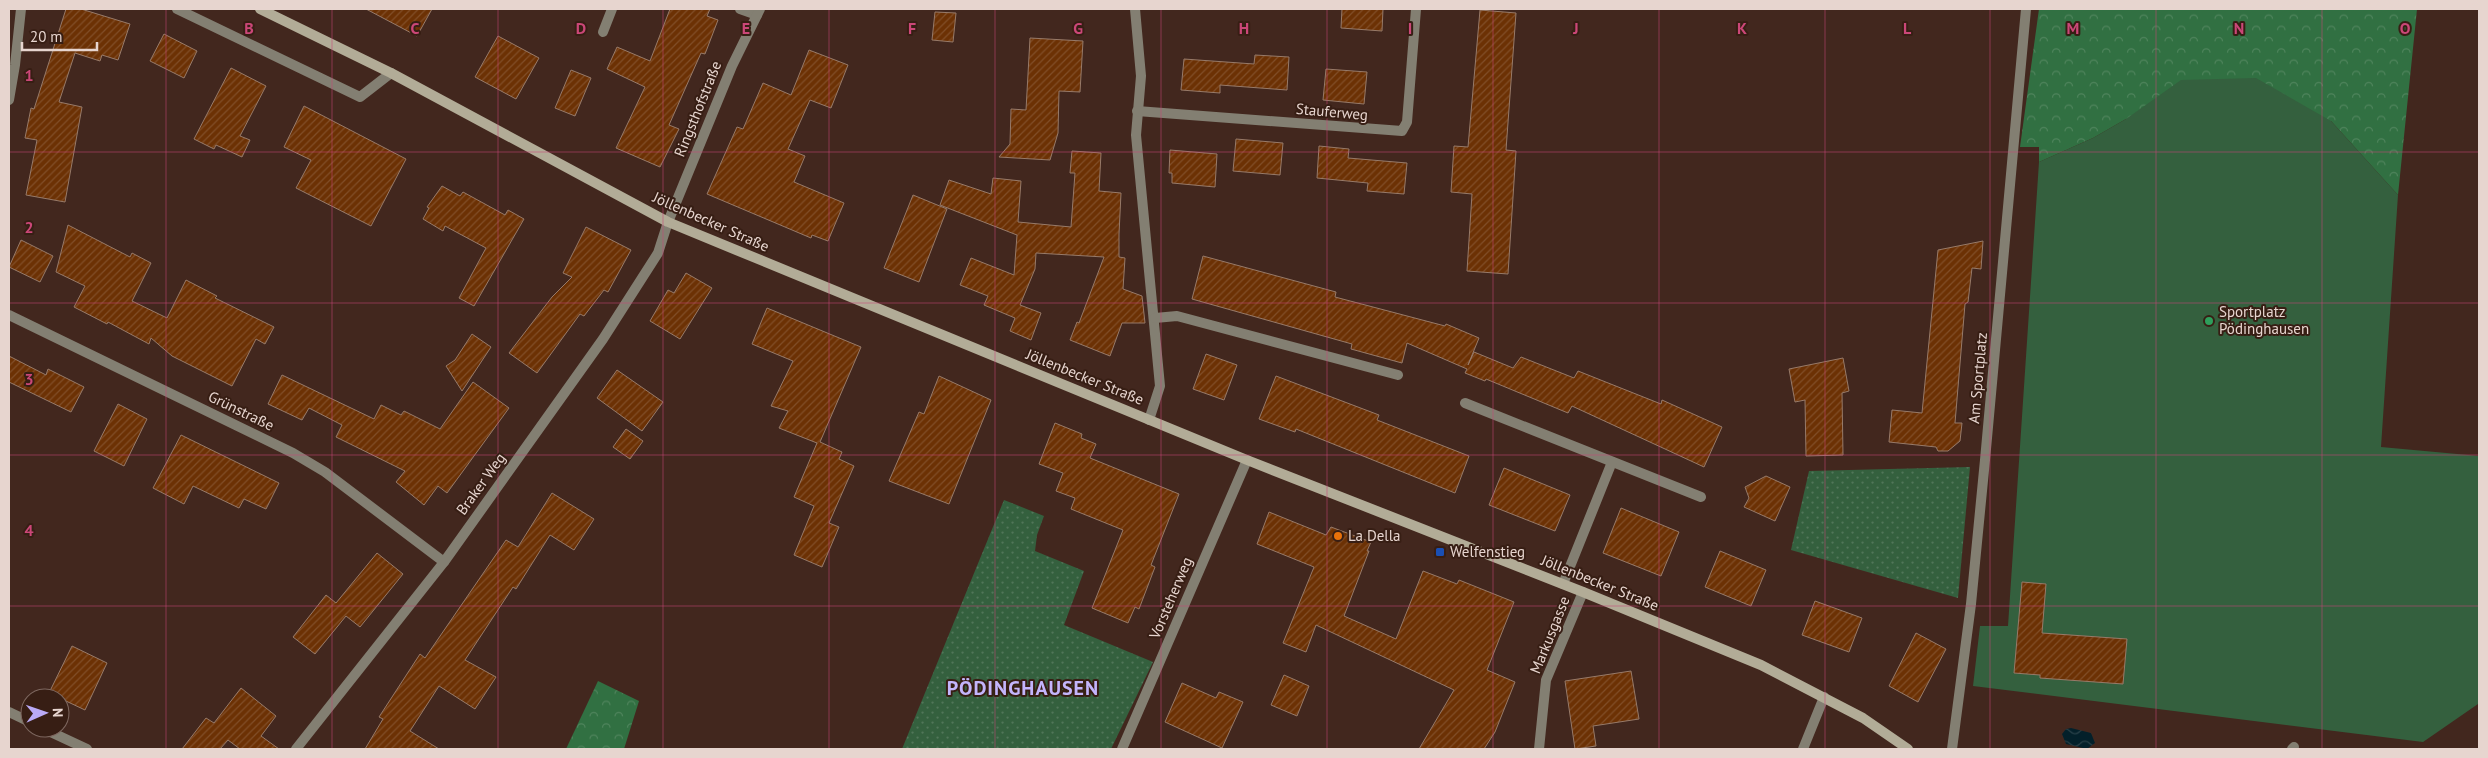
<svg xmlns="http://www.w3.org/2000/svg" width="2488" height="758" font-family="'PT Sans',sans-serif">
<defs>
<pattern id="grass-dots" width="8" height="8" patternUnits="userSpaceOnUse" patternTransform="scale(1.25)"><rect width="8" height="8" fill="#34603e"/><path d="M2 2h.1M6 6h.1" fill="none" stroke="#517659" stroke-width="1.8" stroke-linecap="round"/></pattern>
<pattern id="forest-crowns" width="20" height="18" patternUnits="userSpaceOnUse" patternTransform="scale(1.25)"><rect width="20" height="18" fill="#317042"/><path d="M2 6a3 3 0 1 1 6 0M12 15a3 3 0 1 1 6 0" fill="none" stroke="#4f845c"/></pattern>
<pattern id="water-waves" width="16" height="10" patternUnits="userSpaceOnUse" patternTransform="scale(1.25)"><rect width="16" height="10" fill="#03202a"/><path d="M0 5q4-4 8 0t8 0" fill="none" stroke="#284048"/></pattern>
<pattern id="building-hatch" width="6" height="6" patternUnits="userSpaceOnUse" patternTransform="scale(1.25)"><rect width="6" height="6" fill="#6c3104"/><path d="M-1 1l2-2M0 6l6-6M5 7l2-2" fill="none" stroke="#814e28"/></pattern>
</defs>
<rect width="100%" height="100%" fill="#42271e"/>
<g fill="url(#grass-dots)">
<path d="M 1970,467 L 1958,598 L 1791,550 L 1809,471 Z"/>
<path d="M 1004,500 L 1044,516 L 1037,535 L 1035,551 L 1084,571 L 1064,625 L 1153,662 L 1111,749 L 902,749 Z"/>
</g>
<g fill="url(#forest-crowns)">
<path d="M 2039,9 L 2417,9 L 2398,195 L 2331,121 L 2126,119 L 2093,138 L 2039,162 L 2039,147 L 2020,147 Z"/>
<path d="M 598,681 L 639,701 L 624,749 L 566,749 Z"/>
</g>
<path fill="#34603e" d="M 2256,78 L 2331,121 L 2398,195 L 2381,447 L 2479,456 L 2478,704 L 2423,742 L 1973,686 L 1980,626 L 2008,626 L 2039,162 L 2093,138 L 2126,119 L 2181,80 Z"/>
<path fill="url(#water-waves)" d="M 2071,728 L 2091,733 L 2095,743 L 2087,749 L 2066,744 L 2062,734 L 2066,729 Z"/>
<g fill="url(#building-hatch)" stroke="#977a69">
<path d="M 66,9 L 81,9 L 130,24 L 118,60 L 102,55 L 100,61 L 75,53 L 59,102 L 82,107 L 65,202 L 26,195 L 37,140 L 25,138 L 31,108 L 34,109 Z"/>
<path d="M 366,9 L 432,9 L 417,36 Z"/>
<path d="M 670,9 L 710,9 L 707,16 L 718,20 L 705,54 L 701,53 L 669,125 L 679,129 L 660,167 L 616,148 L 645,87 L 607,69 L 617,47 L 650,61 Z"/>
<path d="M 1342,9 L 1383,9 L 1382,31 L 1341,28 Z"/>
<path d="M 1480,10 L 1516,13 L 1506,150 L 1516,151 L 1508,274 L 1467,271 L 1472,194 L 1451,192 L 1454,146 L 1468,147 Z"/>
<path d="M 935,12 L 956,13 L 953,42 L 932,40 Z"/>
<path d="M 164,34 L 197,51 L 184,78 L 150,61 Z"/>
<path d="M 498,36 L 539,58 L 516,99 L 475,77 Z"/>
<path d="M 1030,38 L 1083,41 L 1080,92 L 1059,91 L 1058,133 L 1050,160 L 999,157 L 1010,144 L 1011,109 L 1026,110 Z"/>
<path d="M 809,50 L 848,65 L 831,108 L 810,100 L 788,149 L 805,156 L 794,182 L 844,203 L 828,241 L 812,235 L 811,238 L 707,194 L 737,127 L 743,129 L 763,83 L 791,95 Z"/>
<path d="M 1255,55 L 1289,57 L 1287,90 L 1220,85 L 1220,93 L 1181,90 L 1184,59 L 1254,64 Z"/>
<path d="M 231,68 L 266,86 L 240,136 L 250,140 L 242,157 L 216,145 L 214,149 L 194,139 Z"/>
<path d="M 1326,69 L 1367,72 L 1364,104 L 1323,100 Z"/>
<path d="M 571,70 L 591,78 L 575,116 L 555,108 Z"/>
<path d="M 304,106 L 406,159 L 371,226 L 296,188 L 311,160 L 284,147 Z"/>
<path d="M 1236,139 L 1283,143 L 1280,175 L 1233,171 Z"/>
<path d="M 1319,146 L 1349,149 L 1348,158 L 1407,163 L 1404,194 L 1367,191 L 1368,183 L 1317,178 Z"/>
<path d="M 1170,150 L 1217,154 L 1215,187 L 1172,183 L 1172,173 L 1169,173 Z"/>
<path d="M 1072,151 L 1101,153 L 1099,191 L 1121,193 L 1119,234 L 1119,257 L 1125,258 L 1123,289 L 1142,296 L 1145,323 L 1122,323 L 1110,356 L 1070,340 L 1077,322 L 1079,323 L 1104,257 L 1036,253 L 1035,269 L 1020,305 L 1041,313 L 1031,340 L 1010,331 L 1015,318 L 984,305 L 988,296 L 960,285 L 971,258 L 1014,275 L 1017,235 L 940,205 L 949,180 L 991,194 L 993,178 L 1021,181 L 1018,222 L 1071,227 L 1075,173 L 1070,173 Z"/>
<path d="M 442,186 L 460,196 L 463,192 L 505,215 L 508,210 L 524,219 L 474,306 L 459,298 L 486,248 L 445,226 L 443,231 L 423,219 L 429,208 L 427,207 Z"/>
<path d="M 913,195 L 947,209 L 919,282 L 884,268 Z"/>
<path d="M 68,225 L 130,257 L 132,253 L 151,263 L 132,301 L 167,318 L 186,280 L 217,296 L 215,298 L 274,327 L 265,344 L 256,339 L 232,386 L 172,356 L 151,338 L 149,344 L 108,322 L 107,324 L 74,307 L 85,286 L 56,272 Z"/>
<path d="M 586,227 L 631,250 L 608,292 L 604,290 L 584,316 L 580,314 L 537,373 L 509,353 L 552,297 L 572,277 L 563,273 Z"/>
<path d="M 21,240 L 53,256 L 40,282 L 9,267 Z"/>
<path d="M 1983,241 L 1981,269 L 1972,268 L 1968,302 L 1965,304 L 1955,423 L 1962,423 L 1960,441 L 1948,451 L 1938,451 L 1936,447 L 1889,442 L 1892,410 L 1922,413 L 1938,250 Z"/>
<path d="M 1203,256 L 1336,292 L 1335,297 L 1445,326 L 1446,324 L 1479,338 L 1468,365 L 1474,352 L 1513,368 L 1521,357 L 1574,378 L 1578,371 L 1661,404 L 1662,400 L 1722,427 L 1704,467 L 1572,406 L 1568,413 L 1486,379 L 1485,381 L 1465,373 L 1467,369 L 1407,343 L 1402,363 L 1351,349 L 1352,344 L 1192,299 Z"/>
<path d="M 686,273 L 712,288 L 680,339 L 650,321 L 668,290 L 674,293 Z"/>
<path d="M 767,308 L 861,347 L 820,442 L 842,452 L 839,459 L 854,466 L 829,523 L 839,527 L 822,567 L 794,555 L 814,506 L 794,497 L 817,443 L 779,428 L 788,411 L 771,406 L 793,361 L 752,344 Z"/>
<path d="M 472,334 L 491,347 L 462,391 L 446,366 L 455,360 Z"/>
<path d="M 1206,354 L 1237,365 L 1224,400 L 1193,389 Z"/>
<path d="M 9,356 L 46,375 L 48,369 L 84,387 L 71,412 L 9,382 Z"/>
<path d="M 1843,358 L 1849,391 L 1842,393 L 1843,455 L 1806,456 L 1805,400 L 1795,402 L 1789,369 Z"/>
<path d="M 617,370 L 663,402 L 642,431 L 597,398 Z"/>
<path d="M 282,375 L 374,419 L 381,405 L 401,415 L 404,411 L 440,429 L 473,382 L 509,408 L 447,493 L 438,486 L 424,505 L 396,482 L 405,471 L 336,437 L 342,425 L 309,408 L 302,420 L 268,404 Z"/>
<path d="M 939,376 L 991,400 L 949,504 L 889,481 L 919,412 L 924,414 Z"/>
<path d="M 1276,376 L 1379,415 L 1377,420 L 1469,456 L 1455,493 L 1296,429 L 1295,432 L 1259,419 Z"/>
<path d="M 118,404 L 147,419 L 124,466 L 94,451 Z"/>
<path d="M 1055,423 L 1082,434 L 1081,438 L 1096,444 L 1090,458 L 1179,494 L 1151,565 L 1155,567 L 1139,609 L 1135,607 L 1128,623 L 1092,608 L 1123,530 L 1071,509 L 1075,498 L 1056,491 L 1063,473 L 1039,464 Z"/>
<path d="M 626,429 L 643,441 L 630,459 L 613,447 Z"/>
<path d="M 181,435 L 279,483 L 266,509 L 244,499 L 239,508 L 193,486 L 184,504 L 153,488 Z"/>
<path d="M 1504,468 L 1570,495 L 1555,531 L 1489,505 Z"/>
<path d="M 1766,476 L 1790,487 L 1775,521 L 1744,507 L 1749,498 L 1745,487 Z"/>
<path d="M 552,493 L 594,519 L 574,550 L 550,535 L 516,589 L 513,587 L 465,660 L 496,677 L 475,709 L 439,686 L 410,731 L 439,749 L 365,749 L 383,719 L 379,717 L 420,654 L 425,658 L 506,540 L 518,547 Z"/>
<path d="M 1621,508 L 1679,532 L 1661,576 L 1603,553 Z"/>
<path d="M 1269,512 L 1326,535 L 1331,527 L 1371,542 L 1367,551 L 1369,551 L 1344,616 L 1396,639 L 1423,571 L 1457,584 L 1459,580 L 1514,602 L 1487,670 L 1515,682 L 1495,732 L 1484,749 L 1419,749 L 1454,690 L 1316,625 L 1306,652 L 1283,643 L 1314,567 L 1257,544 Z"/>
<path d="M 1720,551 L 1766,570 L 1751,606 L 1705,587 Z"/>
<path d="M 377,553 L 403,574 L 360,627 L 346,616 L 315,654 L 293,637 L 326,595 L 336,603 Z"/>
<path d="M 2022,582 L 2046,584 L 2042,633 L 2127,639 L 2123,684 L 2040,678 L 2040,675 L 2014,673 Z"/>
<path d="M 1815,601 L 1862,618 L 1849,652 L 1802,635 Z"/>
<path d="M 1916,633 L 1946,649 L 1918,702 L 1889,686 Z"/>
<path d="M 72,646 L 107,663 L 85,710 L 49,693 Z"/>
<path d="M 1631,671 L 1639,719 L 1593,726 L 1596,746 L 1575,749 L 1565,681 Z"/>
<path d="M 1284,675 L 1309,686 L 1297,716 L 1271,705 Z"/>
<path d="M 1182,683 L 1216,698 L 1219,692 L 1243,702 L 1222,748 L 1165,722 Z"/>
<path d="M 241,688 L 276,716 L 261,736 L 279,749 L 240,749 L 228,740 L 220,749 L 182,749 L 206,718 L 214,723 Z"/>
</g>
<g fill="none" stroke-linecap="round" stroke-linejoin="round">
<path stroke="#837f72" stroke-width="10" d="M 177,9 L 360,97 L 391,73"/>
<g stroke="#837f72" stroke-width="10">
<path d="M 740,9 L 757,15"/>
<path d="M 1135,9 L 1141,76 L 1136,135 L 1160,386 L 1149,420"/>
<path d="M 603,32 L 612,9"/>
<path d="M 9,100 L 15,65 L 21,9"/>
<path d="M 1137,111 L 1402,131 L 1407,122 L 1416,9"/>
<path d="M 9,315 L 293,453 L 325,472 L 444,562"/>
<path d="M 1155,318 L 1177,316 L 1398,375"/>
<path d="M 1465,403 L 1701,497"/>
<path d="M 1563,584 L 1612,462"/>
<path d="M 9,712 L 30,722"/>
<path d="M 42,728 L 87,749"/>
<path d="M 296,749 L 444,562 L 603,339 L 658,253 L 668,222 L 732,66 L 760,9"/>
<path d="M 1122,749 L 1247,460"/>
<path d="M 1539,749 L 1546,680 L 1583,592"/>
<path d="M 1803,749 L 1824,697"/>
<path d="M 1952,749 L 1971,604 L 1985,460 L 2026,9"/>
<path d="M 2292,749 L 2294,747"/>
</g>
<path stroke="#b2ac97" stroke-width="10" d="M 260,9 L 391,73 L 668,222 L 1247,460 L 1583,592 L 1761,665 L 1863,718 L 1908,749"/>
</g>
<path fill="none" stroke="#cb4778" stroke-width="1" stroke-opacity="0.55" d="M 166,9 L 166,749M 332,9 L 332,749M 498,9 L 498,749M 663,9 L 663,749M 829,9 L 829,749M 995,9 L 995,749M 1161,9 L 1161,749M 1327,9 L 1327,749M 1493,9 L 1493,749M 1659,9 L 1659,749M 1825,9 L 1825,749M 1990,9 L 1990,749M 2156,9 L 2156,749M 2322,9 L 2322,749M 9,152 L 2479,152M 9,303 L 2479,303M 9,455 L 2479,455M 9,606 L 2479,606"/>
<circle fill="#2e9e5b" stroke="#371e14" stroke-width="2" cx="2209" cy="321" r="5"/>
<circle fill="#e8710a" stroke="#371e14" stroke-width="2" cx="1338" cy="536" r="5"/>
<rect fill="#1a4fb4" stroke="#371e14" stroke-width="2" x="1435" y="547" width="10" height="10" rx="2.5"/>
<g text-anchor="middle" stroke-width="4" stroke-linejoin="round" paint-order="stroke">
<g font-size="15" fill="#e7d5cf" stroke="#371e14">
<text transform="translate(698 109) rotate(-68)" y="5">Ringsthofstraße</text>
<text transform="translate(1332 112) rotate(5)" y="5">Stauferweg</text>
<text transform="translate(711 222) rotate(24)" y="5">Jöllenbecker Straße</text>
<text transform="translate(1085 377) rotate(22)" y="5">Jöllenbecker Straße</text>
<text transform="translate(1978 378) rotate(-85)" y="5">Am Sportplatz</text>
<text transform="translate(241 411) rotate(26)" y="5">Grünstraße</text>
<text transform="translate(481 484) rotate(-54)" y="5">Braker Weg</text>
<text transform="translate(1600 583) rotate(22)" y="5">Jöllenbecker Straße</text>
<text transform="translate(1171 598) rotate(-67)" y="5">Vorsteherweg</text>
<text transform="translate(1550 635) rotate(-68)" y="5">Markusgasse</text>
</g>
<g font-size="15" fill="#e7d5cf" stroke="#371e14" text-anchor="start">
<text x="2219" y="317">Sportplatz<tspan x="2219" dy="17">Pödinghausen</tspan></text>
<text x="1348" y="541">La Della</text>
<text x="1450" y="557">Welfenstieg</text>
</g>
<g font-size="20" font-weight="bold" letter-spacing="1" fill="#c3b5fc" stroke="#371e14">
<text x="1023" y="695">PÖDINGHAUSEN</text>
</g>
</g>
<g font-size="16" text-anchor="middle" font-weight="bold" fill="#cb4778" stroke="#371e14" stroke-width="4" stroke-linejoin="round" paint-order="stroke">
<text x="249" y="34">B</text>
<text x="415" y="34">C</text>
<text x="581" y="34">D</text>
<text x="746" y="34">E</text>
<text x="912" y="34">F</text>
<text x="1078" y="34">G</text>
<text x="1244" y="34">H</text>
<text x="1410" y="34">I</text>
<text x="1576" y="34">J</text>
<text x="1742" y="34">K</text>
<text x="1907" y="34">L</text>
<text x="2073" y="34">M</text>
<text x="2239" y="34">N</text>
<text x="2405" y="34">O</text>
<text x="29" y="81">1</text>
<text x="29" y="233">2</text>
<text x="29" y="385">3</text>
<text x="29" y="536">4</text>
</g>
<rect width="2488" height="758" fill="none" stroke="#e7d5cf" stroke-width="20"/>
<g transform="translate(45 713) rotate(88)"><circle r="24" fill="#371e14" stroke="#7d675f"/>
<path d="M0-4L9 19L0 12L-9 19Z" fill="#baaaf6"/>
<text y="-8" font-size="14" font-weight="bold" text-anchor="middle" fill="#e7d5cf">N</text>
</g>
<path d="M22 42v8h75v-8" fill="none" stroke="#e7d5cf" stroke-width="2.5"/>
<text x="30" y="42" font-size="15" fill="#e7d5cf" stroke="#371e14" stroke-width="4" paint-order="stroke">20 m</text>
</svg>
